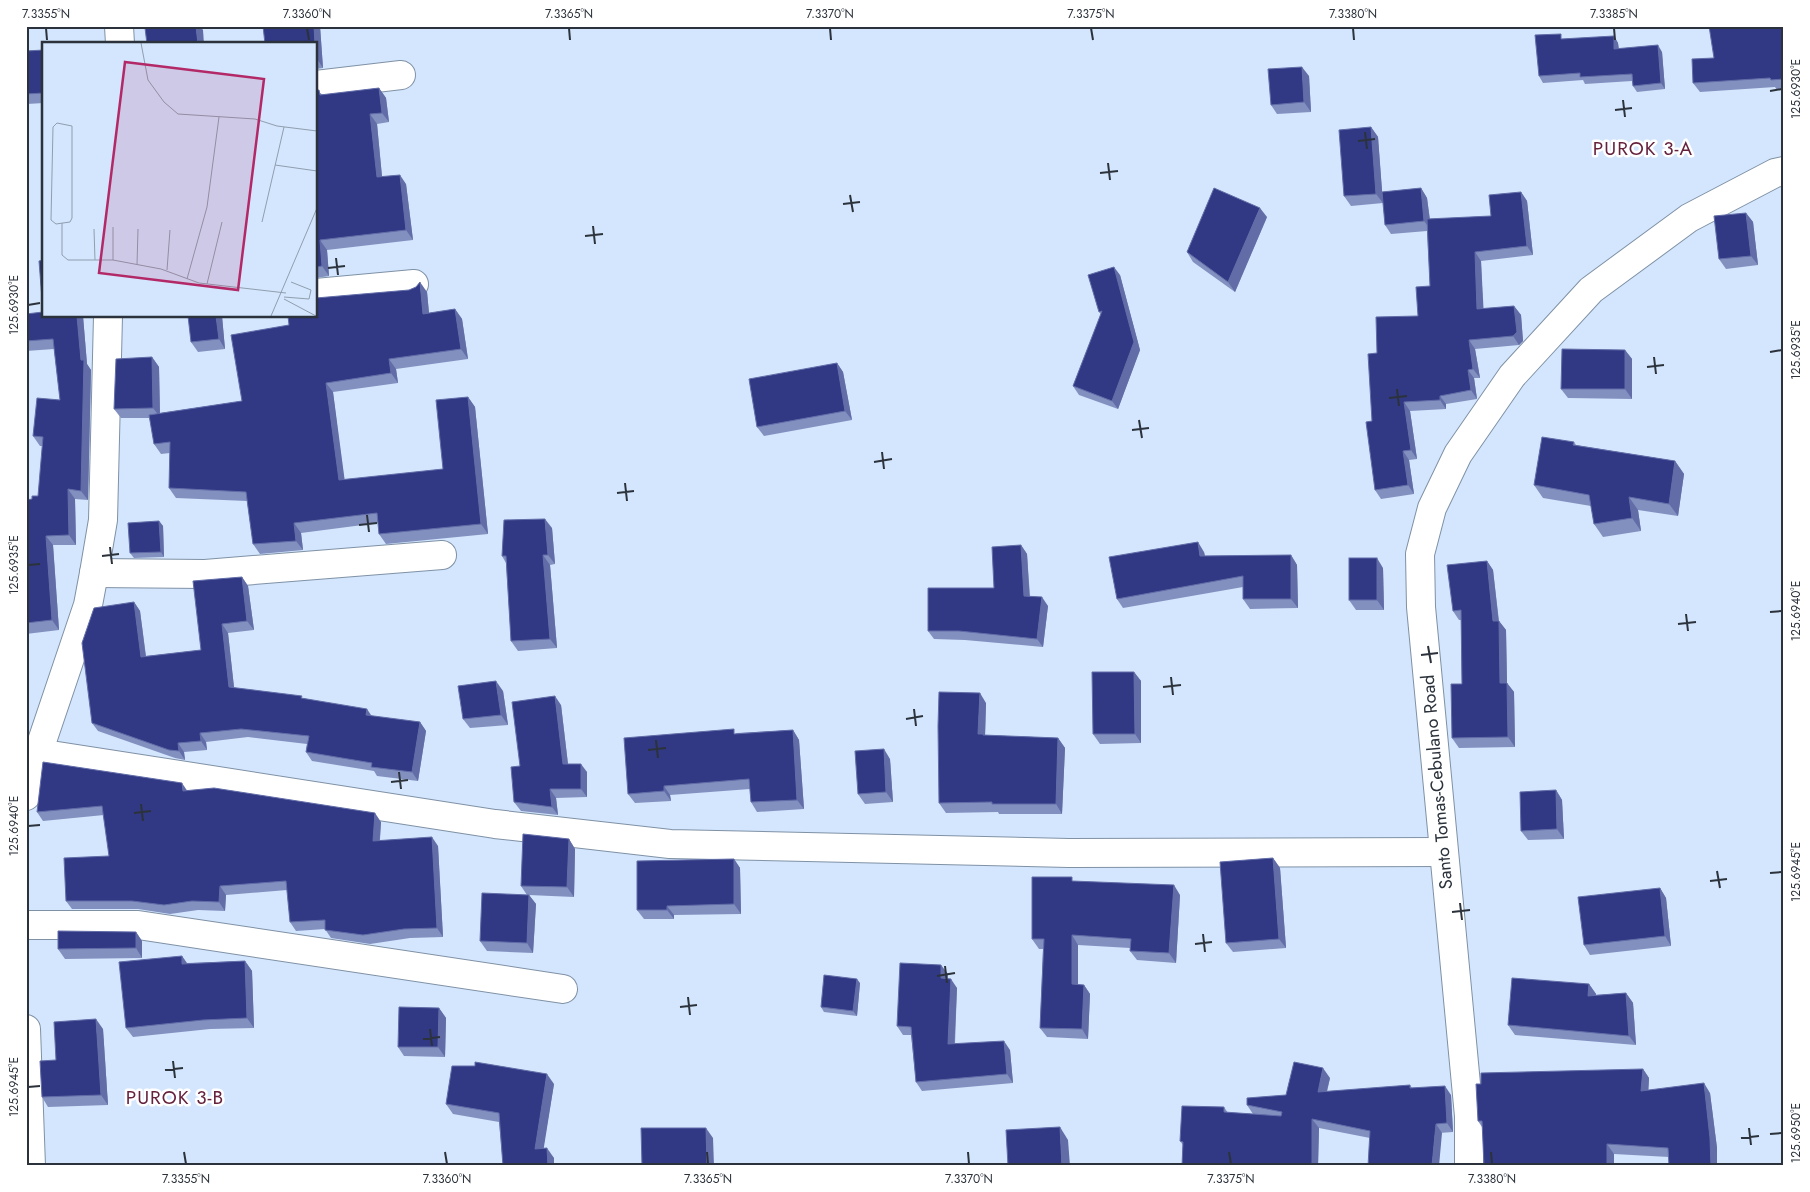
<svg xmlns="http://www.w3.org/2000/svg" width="1810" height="1192" font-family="Jost,sans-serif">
<rect width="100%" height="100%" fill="#d3e6fd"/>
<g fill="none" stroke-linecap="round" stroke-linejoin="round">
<g stroke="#7f91a5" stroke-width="30">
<g id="minor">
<path d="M 119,26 L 120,44"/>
<path d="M 316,85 L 401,75"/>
<path d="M 316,293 L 414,284"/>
<path d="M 94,573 L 205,574 L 442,555"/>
<path d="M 38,753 L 495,824 L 670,844 L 1069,853 L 1443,852"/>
<path d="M 26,796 L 38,753 L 88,605 L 94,573 L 103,520 L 108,316"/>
<path d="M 26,925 L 138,925 L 563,989"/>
<path d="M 26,1029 L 31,1166"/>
</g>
</g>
<g stroke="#7f91a5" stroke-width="30">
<path id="tertiary" d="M 1469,1166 L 1469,1116 L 1421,607 L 1420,554 L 1432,508 L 1458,454 L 1512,376 L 1591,290 L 1689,218 L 1775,173 L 1784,171"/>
</g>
<use href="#minor" stroke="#fff" stroke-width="28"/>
<use href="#tertiary" stroke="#fff" stroke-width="28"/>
</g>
<g fill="#8290c0">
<path d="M 263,26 L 320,26 L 323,68 L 316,69 L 316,44 Z"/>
<path d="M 1784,26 L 1784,89 L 1777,90 L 1775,87 L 1700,92 L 1693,83 L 1714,58 Z"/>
<path d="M 1614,36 L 1618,43 L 1619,48 L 1662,52 L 1665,89 L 1637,92 L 1633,86 L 1632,81 L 1585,84 L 1583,80 L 1543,83 L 1539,76 L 1564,39 Z"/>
<path d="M 44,50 L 44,103 L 27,104 L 26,103 L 26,51 Z"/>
<path d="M 1309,76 L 1311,112 L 1277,114 L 1271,105 Z"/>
<path d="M 379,88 L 386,98 L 389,122 L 377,124 L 382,177 L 406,184 L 413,240 L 327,250 L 329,276 L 316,278 L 316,90 L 323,95 Z"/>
<path d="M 1371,127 L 1378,137 L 1382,192 L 1421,188 L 1427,198 L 1430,219 L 1491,216 L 1521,192 L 1527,201 L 1533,255 L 1481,261 L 1483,309 L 1514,306 L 1521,315 L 1523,341 L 1519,345 L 1475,349 L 1480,378 L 1474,378 L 1477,399 L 1446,404 L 1446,409 L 1410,411 L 1417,459 L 1409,460 L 1414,494 L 1381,499 L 1375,490 L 1372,421 L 1377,353 L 1418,316 L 1430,286 L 1427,231 L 1391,234 L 1385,225 L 1383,203 L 1351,206 L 1344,196 Z"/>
<path d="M 1746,213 L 1753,222 L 1758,265 L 1726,269 L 1719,259 Z"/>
<path d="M 1267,217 L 1235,292 L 1193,262 L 1187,252 Z"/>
<path d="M 1120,275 L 1140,350 L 1118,409 L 1079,395 L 1073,386 L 1101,314 L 1099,312 Z"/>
<path d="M 427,292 L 429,313 L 455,309 L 462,319 L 468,359 L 396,369 L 398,383 L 333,392 L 344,480 L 443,469 L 468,397 L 475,407 L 488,534 L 386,544 L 379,534 L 378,523 L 301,533 L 303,550 L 260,554 L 253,544 L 247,501 L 176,498 L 169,488 L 170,453 L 161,454 L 154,444 L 150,418 L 121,418 L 114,409 L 152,357 L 159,367 L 160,413 L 242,401 L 289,325 Z"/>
<path d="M 26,314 L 44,316 L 83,316 L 87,364 L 91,370 L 88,500 L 75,499 L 76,545 L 53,545 L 59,630 L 26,634 L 26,500 L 32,499 L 38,496 L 43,446 L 40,446 L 33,436 L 60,400 L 54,349 L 26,351 Z"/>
<path d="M 222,316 L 225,349 L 198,352 L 191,342 Z"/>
<path d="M 1625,350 L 1632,359 L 1632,399 L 1568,398 L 1561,389 Z"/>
<path d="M 837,363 L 843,372 L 852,420 L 764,436 L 757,427 Z"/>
<path d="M 1574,442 L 1576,445 L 1675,461 L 1684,474 L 1678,516 L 1638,510 L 1641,531 L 1603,537 L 1594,524 L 1591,506 L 1543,498 L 1534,485 Z"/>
<path d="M 159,521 L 163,526 L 164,557 L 134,558 L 130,553 Z"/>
<path d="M 552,528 L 555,564 L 550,565 L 557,648 L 518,651 L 511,641 L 506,563 L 502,556 Z"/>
<path d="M 1021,545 L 1027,554 L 1030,596 L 1048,606 L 1043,647 L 965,640 L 934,639 L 928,631 L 994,588 Z"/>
<path d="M 1204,552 L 1205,556 L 1291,555 L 1297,565 L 1298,608 L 1250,609 L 1243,599 L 1243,587 L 1123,608 L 1117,599 Z"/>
<path d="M 1487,561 L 1493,570 L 1499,621 L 1506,630 L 1507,683 L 1514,692 L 1515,747 L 1459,748 L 1452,738 L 1462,684 L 1461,620 L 1459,620 L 1453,611 Z"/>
<path d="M 1383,568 L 1384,610 L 1356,610 L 1349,600 Z"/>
<path d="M 242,577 L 248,586 L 254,630 L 228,633 L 234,688 L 303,698 L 372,716 L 420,722 L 426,731 L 418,781 L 377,776 L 374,771 L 312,761 L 306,752 L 307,744 L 248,737 L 206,742 L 207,750 L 184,752 L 185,760 L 175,758 L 98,731 L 92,723 L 134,602 L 140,611 L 146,656 L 201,650 Z"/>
<path d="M 1134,672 L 1141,681 L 1141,743 L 1100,744 L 1093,734 Z"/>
<path d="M 503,691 L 508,725 L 470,728 L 463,719 Z"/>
<path d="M 986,703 L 985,735 L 1058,738 L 1065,748 L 1062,814 L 999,814 L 998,812 L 946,813 L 939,803 Z"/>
<path d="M 561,705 L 568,764 L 587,772 L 587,797 L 556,798 L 558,815 L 521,811 L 514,802 L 520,766 Z"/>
<path d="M 793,730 L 799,740 L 804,809 L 757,812 L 751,802 L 750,789 L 670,795 L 671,801 L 635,803 L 628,794 L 737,733 Z"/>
<path d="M 890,759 L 893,802 L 865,804 L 858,794 Z"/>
<path d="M 1556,790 L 1562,800 L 1564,839 L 1528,840 L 1521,831 Z"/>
<path d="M 187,791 L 381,822 L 380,840 L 438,846 L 443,937 L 410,938 L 370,944 L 331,938 L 325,929 L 296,931 L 290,922 L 287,890 L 226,895 L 225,911 L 198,910 L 170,914 L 138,909 L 72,909 L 66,901 L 109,856 L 104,815 L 43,821 L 37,812 Z"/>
<path d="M 569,839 L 575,849 L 574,897 L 529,895 L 536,904 L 533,953 L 487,951 L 480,941 L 527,895 L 521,886 Z"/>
<path d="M 1273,858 L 1280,868 L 1286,948 L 1233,952 L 1226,943 Z"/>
<path d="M 734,859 L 740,868 L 741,914 L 674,915 L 674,919 L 644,919 L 637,910 Z"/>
<path d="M 1075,881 L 1180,895 L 1176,963 L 1137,960 L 1130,951 L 1130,948 L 1078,945 L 1078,985 L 1084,985 L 1090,994 L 1088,1039 L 1047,1037 L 1040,1028 L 1043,949 L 1039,949 L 1032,939 Z"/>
<path d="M 1660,888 L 1666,898 L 1671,946 L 1590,955 L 1584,945 Z"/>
<path d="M 136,932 L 142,941 L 142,958 L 65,959 L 58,949 Z"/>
<path d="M 182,956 L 187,963 L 245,961 L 252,971 L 254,1028 L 210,1029 L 133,1037 L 126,1028 Z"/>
<path d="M 948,974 L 947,979 L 957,988 L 955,1044 L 1010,1050 L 1013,1083 L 922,1091 L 916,1082 L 911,1035 L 903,1035 L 897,1026 Z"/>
<path d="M 860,983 L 857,1016 L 824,1012 L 821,1007 Z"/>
<path d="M 1589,984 L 1596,994 L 1595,995 L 1626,993 L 1633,1003 L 1636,1045 L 1515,1035 L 1508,1025 Z"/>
<path d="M 439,1008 L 446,1018 L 445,1057 L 404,1056 L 398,1047 Z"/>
<path d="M 103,1029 L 108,1105 L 48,1107 L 42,1097 Z"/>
<path d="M 1643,1069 L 1649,1078 L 1648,1090 L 1710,1093 L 1717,1148 L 1717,1166 L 1669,1166 L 1669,1157 L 1614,1154 L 1482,1127 L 1478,1121 Z"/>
<path d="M 1330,1078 L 1327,1092 L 1410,1085 L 1412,1088 L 1451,1095 L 1453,1132 L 1370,1138 L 1319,1128 L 1318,1166 L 1182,1166 L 1183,1145 L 1180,1141 L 1224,1107 L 1228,1113 L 1253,1114 L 1247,1105 L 1286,1095 Z"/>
<path d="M 554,1084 L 543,1149 L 554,1158 L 554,1166 L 503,1166 L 499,1122 L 453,1114 L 446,1104 Z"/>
</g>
<g fill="#626da8">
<path d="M 196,26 L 200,26 L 203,30 L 204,44 L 198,44 Z"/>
<path d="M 314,26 L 320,26 L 323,68 L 317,59 L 316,44 L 315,44 Z"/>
<path d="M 1614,36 L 1618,43 L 1619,55 L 1614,49 Z"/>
<path d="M 1658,45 L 1662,52 L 1665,89 L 1661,83 Z"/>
<path d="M 1302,67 L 1309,76 L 1311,112 L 1304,102 Z"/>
<path d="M 379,88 L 386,98 L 389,122 L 382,113 Z"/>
<path d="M 370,114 L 377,124 L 383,187 L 377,177 Z"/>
<path d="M 1371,127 L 1378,137 L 1383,203 L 1376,194 Z"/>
<path d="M 400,175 L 406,184 L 413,240 L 406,230 Z"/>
<path d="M 1421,188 L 1427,198 L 1431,230 L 1424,221 Z"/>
<path d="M 1521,192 L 1527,201 L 1533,255 L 1527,246 Z"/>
<path d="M 1260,208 L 1267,217 L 1235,292 L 1228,282 Z"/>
<path d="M 1746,213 L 1753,222 L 1758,265 L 1751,256 Z"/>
<path d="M 320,240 L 327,250 L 329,276 L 322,266 Z"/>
<path d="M 1475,252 L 1481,261 L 1484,318 L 1477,309 Z"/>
<path d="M 1114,267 L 1120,275 L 1140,350 L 1118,409 L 1112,401 Z"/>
<path d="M 420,282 L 427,292 L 430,324 L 423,314 Z"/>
<path d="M 1514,306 L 1521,315 L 1523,341 L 1519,345 L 1513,336 Z"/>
<path d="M 455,309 L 462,319 L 468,359 L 461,349 Z"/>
<path d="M 77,316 L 83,316 L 87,364 L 91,370 L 88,500 L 81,491 L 81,360 Z"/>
<path d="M 216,316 L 222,316 L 225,349 L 219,339 Z"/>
<path d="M 1469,340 L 1475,349 L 1480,378 L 1473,369 Z"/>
<path d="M 1625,350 L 1632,359 L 1632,399 L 1625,389 Z"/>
<path d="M 152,357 L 159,367 L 160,417 L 153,408 Z"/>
<path d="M 389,359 L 396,369 L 398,383 L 391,373 Z"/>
<path d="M 837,363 L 843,372 L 852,420 L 845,411 Z"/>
<path d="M 1468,370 L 1474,378 L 1477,399 L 1471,390 Z"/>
<path d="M 326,383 L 333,392 L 346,490 L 339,480 Z"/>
<path d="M 1440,396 L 1446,404 L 1446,409 L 1440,400 Z"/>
<path d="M 468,397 L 475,407 L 488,534 L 481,524 Z"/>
<path d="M 1404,402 L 1410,411 L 1417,459 L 1411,450 Z"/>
<path d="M 1403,451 L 1409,460 L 1414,494 L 1408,485 Z"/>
<path d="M 1675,461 L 1684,474 L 1678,516 L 1669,504 Z"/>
<path d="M 68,489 L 75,499 L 76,545 L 69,535 Z"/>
<path d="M 1629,497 L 1638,510 L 1641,531 L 1632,518 Z"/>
<path d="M 545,519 L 552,528 L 555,564 L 548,555 Z"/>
<path d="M 159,521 L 163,526 L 164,557 L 161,552 Z"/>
<path d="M 294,523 L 301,533 L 303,550 L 296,541 Z"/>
<path d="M 46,536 L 53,545 L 59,630 L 52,620 Z"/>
<path d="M 1198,542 L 1204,552 L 1207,566 L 1200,556 Z"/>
<path d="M 1021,545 L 1027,554 L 1030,604 L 1024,596 Z"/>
<path d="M 543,555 L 550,565 L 557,648 L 550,639 Z"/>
<path d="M 1291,555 L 1297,565 L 1298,608 L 1291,599 Z"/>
<path d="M 1377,558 L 1383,568 L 1384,610 L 1377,600 Z"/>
<path d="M 1487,561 L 1493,570 L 1499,624 L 1499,621 L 1506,630 L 1507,683 L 1514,692 L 1515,747 L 1508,737 L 1500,683 Z"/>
<path d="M 242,577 L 248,586 L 254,630 L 247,621 Z"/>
<path d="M 1042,597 L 1048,606 L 1043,647 L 1037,639 Z"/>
<path d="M 134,602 L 140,611 L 147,666 L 141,657 Z"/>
<path d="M 222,624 L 228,633 L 235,696 L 229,687 Z"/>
<path d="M 1134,672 L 1141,681 L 1141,743 L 1135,734 Z"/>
<path d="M 496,681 L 503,691 L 508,725 L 501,715 Z"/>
<path d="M 980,693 L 986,703 L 985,737 L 978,734 Z"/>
<path d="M 555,696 L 561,705 L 569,773 L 563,764 Z"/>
<path d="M 367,709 L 373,718 L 366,715 Z"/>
<path d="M 420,722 L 426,731 L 418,781 L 412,772 Z"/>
<path d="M 793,730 L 799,740 L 804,809 L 797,800 Z"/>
<path d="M 200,733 L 206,742 L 207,750 L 201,741 Z"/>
<path d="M 1058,738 L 1065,748 L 1062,814 L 1056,804 Z"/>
<path d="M 178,743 L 184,752 L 185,760 L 179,751 Z"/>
<path d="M 884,749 L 890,759 L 893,802 L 886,792 Z"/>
<path d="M 581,764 L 587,772 L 587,797 L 581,789 Z"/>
<path d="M 182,783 L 188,792 L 183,791 Z"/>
<path d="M 664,786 L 670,795 L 671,801 L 664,791 Z"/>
<path d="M 550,789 L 556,798 L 558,815 L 552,807 Z"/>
<path d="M 1556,790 L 1562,800 L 1564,839 L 1557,829 Z"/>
<path d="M 375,813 L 381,822 L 379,849 L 373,841 Z"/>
<path d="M 432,837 L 438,846 L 443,937 L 437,928 Z"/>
<path d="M 569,839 L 575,849 L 574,897 L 567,887 Z"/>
<path d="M 1273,858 L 1280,868 L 1286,948 L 1279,939 Z"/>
<path d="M 734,859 L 740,868 L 741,914 L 734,904 Z"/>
<path d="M 1174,885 L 1180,895 L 1176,963 L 1169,953 Z"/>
<path d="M 220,886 L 226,895 L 225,911 L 219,902 Z"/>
<path d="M 1660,888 L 1666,898 L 1671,946 L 1665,936 Z"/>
<path d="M 529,895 L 536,904 L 533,953 L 527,943 Z"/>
<path d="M 667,906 L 674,915 L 674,919 L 667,910 Z"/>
<path d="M 136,932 L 142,941 L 142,958 L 136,948 Z"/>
<path d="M 1072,935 L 1078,945 L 1078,994 L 1072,984 Z"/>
<path d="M 182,956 L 188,965 L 182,964 Z"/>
<path d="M 245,961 L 252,971 L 254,1028 L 247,1018 Z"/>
<path d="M 941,965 L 948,974 L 947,987 L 941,978 Z"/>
<path d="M 857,979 L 860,983 L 857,1016 L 853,1011 Z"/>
<path d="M 951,979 L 957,988 L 954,1053 L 948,1044 Z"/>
<path d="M 1589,984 L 1596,994 L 1595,1005 L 1588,996 Z"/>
<path d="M 1084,985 L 1090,994 L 1088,1039 L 1082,1029 Z"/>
<path d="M 1626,993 L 1633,1003 L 1636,1045 L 1629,1036 Z"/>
<path d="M 439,1008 L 446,1018 L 445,1057 L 438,1047 Z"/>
<path d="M 96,1019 L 103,1029 L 108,1105 L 101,1095 Z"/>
<path d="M 1004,1041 L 1010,1050 L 1013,1083 L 1007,1074 Z"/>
<path d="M 1323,1068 L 1330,1078 L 1324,1102 L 1318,1092 Z"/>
<path d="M 1643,1069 L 1649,1078 L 1648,1100 L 1641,1091 Z"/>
<path d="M 547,1074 L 554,1084 L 542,1159 L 535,1149 Z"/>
<path d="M 1704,1083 L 1710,1093 L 1717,1148 L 1717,1166 L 1711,1166 Z"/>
<path d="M 1445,1086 L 1451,1095 L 1453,1132 L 1447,1123 Z"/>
<path d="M 1312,1119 L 1319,1128 L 1318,1166 L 1312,1166 Z"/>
<path d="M 1436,1124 L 1442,1133 L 1439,1166 L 1432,1166 Z"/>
<path d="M 1060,1127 L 1068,1140 L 1070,1166 L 1062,1166 Z"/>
<path d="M 706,1128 L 713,1138 L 714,1166 L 707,1166 Z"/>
<path d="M 1607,1144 L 1614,1154 L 1614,1166 L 1607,1166 Z"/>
<path d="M 547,1148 L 554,1158 L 554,1166 L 548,1166 Z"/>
</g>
<g fill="#313984" stroke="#626da8">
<path d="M 156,26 L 196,26 L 198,44 L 147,44 L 145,28 Z"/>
<path d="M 263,26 L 314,26 L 315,44 L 265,44 Z"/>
<path d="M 1709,26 L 1784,26 L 1784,79 L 1771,80 L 1770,78 L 1693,83 L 1692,59 L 1714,58 Z"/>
<path d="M 1561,34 L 1561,39 L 1614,36 L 1614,49 L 1658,45 L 1661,83 L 1633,86 L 1632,74 L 1580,77 L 1580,73 L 1539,76 L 1535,35 Z"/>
<path d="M 44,50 L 44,93 L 26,94 L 26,51 Z"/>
<path d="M 1302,67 L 1304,102 L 1271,105 L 1268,69 Z"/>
<path d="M 379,88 L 382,113 L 370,114 L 377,177 L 400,175 L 406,230 L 320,240 L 322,266 L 316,267 L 316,90 L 319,90 L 320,95 Z"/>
<path d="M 1371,127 L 1376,194 L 1344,196 L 1339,130 Z"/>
<path d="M 1214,188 L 1260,208 L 1228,282 L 1187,252 Z"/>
<path d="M 1421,188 L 1424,221 L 1385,225 L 1382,192 Z"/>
<path d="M 1521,192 L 1527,246 L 1475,252 L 1477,309 L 1514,306 L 1517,332 L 1513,336 L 1469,340 L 1473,369 L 1468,370 L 1471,390 L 1440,396 L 1440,400 L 1404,402 L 1411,450 L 1403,451 L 1408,485 L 1375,490 L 1366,422 L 1372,421 L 1368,354 L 1377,353 L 1376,317 L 1418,316 L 1416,287 L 1430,286 L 1427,219 L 1491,216 L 1489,195 Z"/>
<path d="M 1746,213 L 1751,256 L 1719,259 L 1714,216 Z"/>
<path d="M 44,260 L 44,316 L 77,316 L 81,360 L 84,360 L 81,491 L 68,489 L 69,535 L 46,536 L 52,620 L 26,623 L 26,500 L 32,499 L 32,496 L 38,496 L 43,437 L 33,436 L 37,398 L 60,400 L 53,339 L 26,341 L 26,314 L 43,312 L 39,261 Z"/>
<path d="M 1114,267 L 1134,342 L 1112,401 L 1073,386 L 1102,311 L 1099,312 L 1088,275 Z"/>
<path d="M 420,282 L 423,314 L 455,309 L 461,349 L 389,359 L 391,373 L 326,383 L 339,480 L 443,469 L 436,400 L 468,397 L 481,524 L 379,534 L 377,513 L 294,523 L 296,541 L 253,544 L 246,492 L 169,488 L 170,442 L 154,444 L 149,415 L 242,401 L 231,335 L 289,325 L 288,316 L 316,316 L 316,298 L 409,290 L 416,287 Z"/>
<path d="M 188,316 L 216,316 L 219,339 L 191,342 Z"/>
<path d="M 1562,349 L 1625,350 L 1625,389 L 1561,389 Z"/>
<path d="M 152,357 L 153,408 L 114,409 L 116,359 Z"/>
<path d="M 837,363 L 845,411 L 757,427 L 749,379 Z"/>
<path d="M 1542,437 L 1574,442 L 1573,445 L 1675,461 L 1669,504 L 1629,497 L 1632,518 L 1594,524 L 1589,495 L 1534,485 Z"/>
<path d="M 545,519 L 548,555 L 543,555 L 550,639 L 511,641 L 506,556 L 502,556 L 504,520 Z"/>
<path d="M 159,521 L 161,552 L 130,553 L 128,523 Z"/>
<path d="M 1198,542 L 1200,556 L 1291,555 L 1291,599 L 1243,599 L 1243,576 L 1117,599 L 1109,557 Z"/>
<path d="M 1021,545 L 1024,596 L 1042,597 L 1037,639 L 959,631 L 928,631 L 928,588 L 994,588 L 992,547 Z"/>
<rect x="1349" y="558" width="28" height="42"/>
<path d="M 1487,561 L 1493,621 L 1499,621 L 1500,683 L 1507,683 L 1508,737 L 1452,738 L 1451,684 L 1462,684 L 1461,610 L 1453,611 L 1447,565 Z"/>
<path d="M 242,577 L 247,621 L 222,624 L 229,687 L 302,696 L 301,698 L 367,709 L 366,715 L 420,722 L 412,772 L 371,767 L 372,763 L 306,752 L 309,736 L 241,729 L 200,733 L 201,741 L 178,743 L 179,751 L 169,750 L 92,723 L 82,643 L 94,608 L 134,602 L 141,657 L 201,650 L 193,581 Z"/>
<path d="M 1092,672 L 1134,672 L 1135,734 L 1093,734 Z"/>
<path d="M 496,681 L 501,715 L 463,719 L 458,686 Z"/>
<path d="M 939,692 L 980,693 L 978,734 L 983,734 L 983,735 L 1058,738 L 1056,804 L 992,804 L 992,802 L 939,803 L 938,726 Z"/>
<path d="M 555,696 L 563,764 L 581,764 L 581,789 L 550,789 L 552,807 L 514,802 L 511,767 L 520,766 L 512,702 Z"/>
<path d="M 734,729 L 734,734 L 793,730 L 797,800 L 751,802 L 749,779 L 664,786 L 664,791 L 628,794 L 624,738 Z"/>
<path d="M 884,749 L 886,792 L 858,794 L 855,751 Z"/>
<path d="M 43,762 L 182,783 L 183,791 L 214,788 L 375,813 L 373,841 L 432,837 L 437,928 L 404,929 L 363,935 L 325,930 L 325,920 L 290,922 L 286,881 L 220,886 L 219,902 L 192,901 L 164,905 L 132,901 L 66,901 L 64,858 L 109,856 L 102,806 L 37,812 Z"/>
<path d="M 1556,790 L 1557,829 L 1521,831 L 1520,792 Z"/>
<path d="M 523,834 L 569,839 L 567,887 L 521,886 Z"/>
<path d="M 1273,858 L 1279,939 L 1226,943 L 1220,862 Z"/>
<path d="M 734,859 L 734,904 L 667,906 L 667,910 L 637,910 L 637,861 Z"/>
<path d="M 1032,877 L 1072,877 L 1072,881 L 1174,885 L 1169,953 L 1130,951 L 1131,939 L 1072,935 L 1072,984 L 1084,985 L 1082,1029 L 1040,1028 L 1044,939 L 1032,939 Z"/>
<path d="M 1660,888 L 1665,936 L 1584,945 L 1578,897 Z"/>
<path d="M 482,893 L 529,895 L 527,943 L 480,941 Z"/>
<path d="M 58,931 L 136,932 L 136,948 L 58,949 Z"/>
<path d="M 182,956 L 182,964 L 245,961 L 247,1018 L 203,1020 L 126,1028 L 119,962 Z"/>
<path d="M 900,963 L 941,965 L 941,978 L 951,979 L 948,1044 L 1004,1041 L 1007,1074 L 916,1082 L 911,1027 L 897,1026 Z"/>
<path d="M 824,975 L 857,979 L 853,1011 L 821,1007 Z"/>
<path d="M 1512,978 L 1589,984 L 1588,996 L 1626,993 L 1629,1036 L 1508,1025 Z"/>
<path d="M 399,1007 L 439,1008 L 438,1047 L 398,1047 Z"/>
<path d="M 96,1019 L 101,1095 L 42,1097 L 40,1061 L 56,1060 L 54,1022 Z"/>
<path d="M 475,1062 L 547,1074 L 535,1149 L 547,1148 L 548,1166 L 503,1166 L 499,1113 L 446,1104 L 452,1066 L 475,1066 Z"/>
<path d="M 1294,1062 L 1323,1068 L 1318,1092 L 1410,1085 L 1410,1088 L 1445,1086 L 1447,1123 L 1436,1124 L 1432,1166 L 1368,1166 L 1370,1131 L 1312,1119 L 1312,1166 L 1182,1166 L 1183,1142 L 1180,1141 L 1182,1106 L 1224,1107 L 1224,1112 L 1281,1116 L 1282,1112 L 1247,1105 L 1247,1098 L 1286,1095 Z"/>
<path d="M 1643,1069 L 1641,1091 L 1704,1083 L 1710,1138 L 1711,1166 L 1669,1166 L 1668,1148 L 1607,1144 L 1607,1166 L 1484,1166 L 1482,1121 L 1478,1121 L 1476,1084 L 1481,1084 L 1481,1073 Z"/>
<path d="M 1060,1127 L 1062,1166 L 1008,1166 L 1006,1130 Z"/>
<path d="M 641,1128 L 706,1128 L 707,1166 L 642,1166 Z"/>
<path d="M 148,1165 L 167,1166 L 148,1166 Z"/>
</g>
<path fill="none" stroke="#2b323b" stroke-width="2" d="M 46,28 L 47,40M 307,28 L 309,40M 569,28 L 570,40M 830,28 L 831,40M 1091,28 L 1093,40M 1353,28 L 1354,40M 1614,28 L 1615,40M 1770,91 L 1782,89M 1623,100 L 1625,117M 1615,110 L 1632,108M 1365,132 L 1367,149M 1358,141 L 1375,139M 1108,163 L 1110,180M 1100,173 L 1118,171M 850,195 L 853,212M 843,204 L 860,202M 593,226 L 595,244M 585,236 L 603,234M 336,258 L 338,275M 328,268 L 345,266M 28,305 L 40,303M 1770,352 L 1782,350M 1654,357 L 1656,374M 1647,367 L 1664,365M 1397,389 L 1399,406M 1389,398 L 1407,396M 1139,420 L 1142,438M 1132,430 L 1149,428M 882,452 L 884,469M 874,462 L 892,459M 625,483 L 627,501M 617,493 L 634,491M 367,515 L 369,532M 359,525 L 377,523M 110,547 L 112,564M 102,556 L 119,554M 28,565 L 40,564M 1770,612 L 1782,611M 1686,614 L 1688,631M 1678,624 L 1696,622M 1428,646 L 1431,663M 1421,655 L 1438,653M 1171,677 L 1173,695M 1163,687 L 1181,685M 914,709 L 916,726M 906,719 L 923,716M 656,740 L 658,758M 648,750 L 666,748M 399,772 L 401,789M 391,782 L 408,780M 141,804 L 143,821M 134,813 L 151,811M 28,826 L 40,825M 1717,871 L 1720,888M 1770,873 L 1782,872M 1710,881 L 1727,879M 1460,903 L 1462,920M 1452,912 L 1470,910M 1203,934 L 1205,952M 1195,944 L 1212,942M 945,966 L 947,983M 937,976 L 955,973M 688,997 L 690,1015M 680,1007 L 697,1005M 430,1029 L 432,1046M 423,1039 L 440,1037M 173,1061 L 175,1078M 165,1070 L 183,1068M 28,1087 L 40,1086M 1749,1128 L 1751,1145M 1770,1134 L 1782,1133M 1741,1138 L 1759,1136M 184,1152 L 186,1164M 445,1152 L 447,1164M 707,1152 L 708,1164M 968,1152 L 969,1164M 1229,1152 L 1231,1164M 1491,1152 L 1492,1164"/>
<g text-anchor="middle" stroke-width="5" stroke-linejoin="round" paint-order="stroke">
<g font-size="18" fill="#2b323b" stroke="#fff">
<text transform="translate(1437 782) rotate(-95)" y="6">Santo Tomas-Cebulano Road</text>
</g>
<g font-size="19" letter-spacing="1" fill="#65223d" stroke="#fff">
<text x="1643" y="155">PUROK 3-A</text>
<text x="175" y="1104">PUROK 3-B</text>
</g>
</g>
<g transform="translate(42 42)">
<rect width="275" height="275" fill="#d3e6fd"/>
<path fill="none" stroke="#909eaf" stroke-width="1" d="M 99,1 L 106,38 L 122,60 L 136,72 L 213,77 L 235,84 L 275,89M 15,81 L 30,84 L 30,176 L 28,180 L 14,182 L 9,178 L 11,85 ZM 233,123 L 275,129M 220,180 L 242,85M 20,181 L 20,213 L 26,218 L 71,218 L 119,227 L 157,241 L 244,251M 71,185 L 71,218M 52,187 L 53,218M 95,223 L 96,187M 125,228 L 128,188M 145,237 L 165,165 L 177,75M 165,242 L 180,180M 242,255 L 267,257 L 269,248 L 249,240M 242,257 L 274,274M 229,274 L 275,166"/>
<path fill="#b32967" fill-opacity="0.15" stroke="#b32967" stroke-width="2.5" d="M 83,20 L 222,37 L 196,248 L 57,231 Z"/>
<rect width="275" height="275" fill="none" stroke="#2b323b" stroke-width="2.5"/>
</g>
<rect width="1810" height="1192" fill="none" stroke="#ffffff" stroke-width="55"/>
<rect x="28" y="28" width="1754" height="1136" fill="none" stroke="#2b323b" stroke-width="2"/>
<g font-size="12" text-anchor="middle" fill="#2b323b">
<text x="46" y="18">7.3355°N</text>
<text x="307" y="18">7.3360°N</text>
<text x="569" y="18">7.3365°N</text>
<text x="830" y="18">7.3370°N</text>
<text x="1091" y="18">7.3375°N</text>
<text x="1353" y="18">7.3380°N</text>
<text x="1614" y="18">7.3385°N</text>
<text transform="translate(1796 89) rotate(-90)" y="4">125.6930°E</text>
<text transform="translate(14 305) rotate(-90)" y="4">125.6930°E</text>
<text transform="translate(1796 350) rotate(-90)" y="4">125.6935°E</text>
<text transform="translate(14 565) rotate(-90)" y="4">125.6935°E</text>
<text transform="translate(1796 611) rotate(-90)" y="4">125.6940°E</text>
<text transform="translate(14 826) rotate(-90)" y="4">125.6940°E</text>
<text transform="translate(1796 872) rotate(-90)" y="4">125.6945°E</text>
<text transform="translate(14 1087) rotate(-90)" y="4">125.6945°E</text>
<text transform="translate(1796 1133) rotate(-90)" y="4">125.6950°E</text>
<text x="186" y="1183">7.3355°N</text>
<text x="447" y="1183">7.3360°N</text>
<text x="708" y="1183">7.3365°N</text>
<text x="969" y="1183">7.3370°N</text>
<text x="1231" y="1183">7.3375°N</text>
<text x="1492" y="1183">7.3380°N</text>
</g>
</svg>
